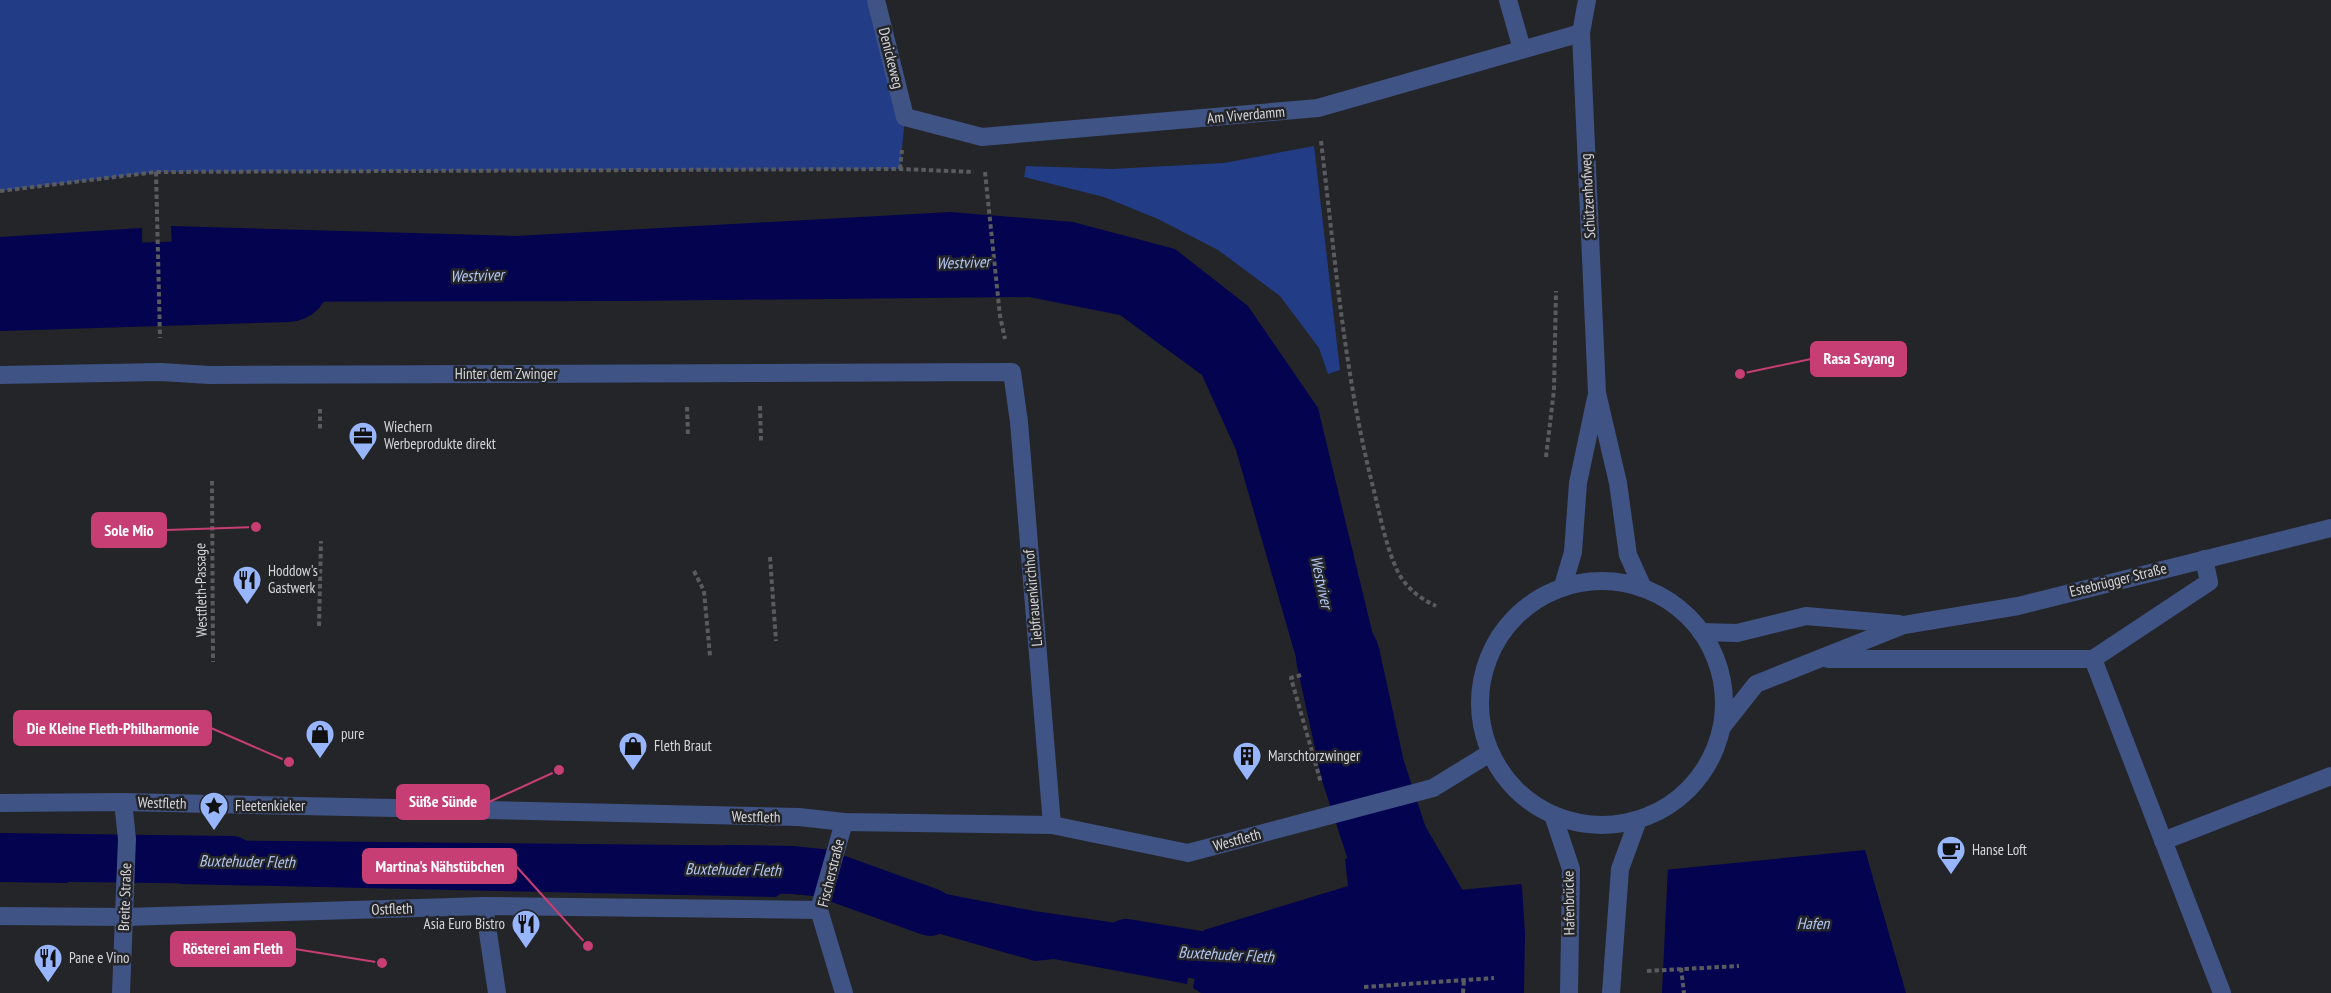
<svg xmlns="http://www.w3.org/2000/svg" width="2331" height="993" font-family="'PT Sans Narrow',sans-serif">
<rect width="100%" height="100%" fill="#242529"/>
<g fill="#233c86">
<path d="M 0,0 L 876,0 L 905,117 L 900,169 L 156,172 L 0,191 Z"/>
<path d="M 1314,146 L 1340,370 L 1328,374 L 1319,348 L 1280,296 L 1218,250 L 1158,219 L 1104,197 L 1024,177 L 1026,166 L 1112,169 L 1224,163 Z"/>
</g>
<g fill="#03034f">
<path d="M 950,212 L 1073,222 L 1175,249 L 1248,306 L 1318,408 L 1403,759 L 1332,782 L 1236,450 L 1202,375 L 1120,315 L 1029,297 L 625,301 L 174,302 L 171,226 L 516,236 Z"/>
<path d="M 142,228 L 143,304 L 0,309 L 0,237 Z"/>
<path d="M 0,835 L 70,836 C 79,850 80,859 77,875 L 67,883 L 0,882 Z"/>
<path d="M 1423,835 L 1440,892 L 1865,850 L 1906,993 L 1201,993 L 1193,988 L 1204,930 L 1348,886 L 1345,859 L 1387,844 Z"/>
<path d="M 178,840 L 778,846 L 792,860 C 794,881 794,884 776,897 L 180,884 L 167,873 L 168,848 Z"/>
<path d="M 878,873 L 915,888 L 1034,911 L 1193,934 L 1192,954 L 1187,984 L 1054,959 L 1035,961 L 864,912 L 868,891 Z"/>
</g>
<path fill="#242529" d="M 1668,867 L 1662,993 L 1524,993 L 1525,933 L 1522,887 L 1520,881 Z"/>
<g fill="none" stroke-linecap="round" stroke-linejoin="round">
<g stroke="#03034f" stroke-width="48">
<path d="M 0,857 L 232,860"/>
<path d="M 728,869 L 793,870 L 822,873 L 930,912"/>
<path d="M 1126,943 L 1199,955 L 1266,957"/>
</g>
<g stroke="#03034f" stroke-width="84">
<path d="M 0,289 L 288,280"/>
<path d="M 1338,657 L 1363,771 L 1387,844 L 1446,945"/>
</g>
<g stroke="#5a5b5f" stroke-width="4" stroke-dasharray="4.5 3" stroke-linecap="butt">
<path d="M 1321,141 C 1335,257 1344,373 1373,487 C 1380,514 1385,544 1397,570 C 1405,587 1419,598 1436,606"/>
<path d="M 900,169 L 902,150"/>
<path d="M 156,172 L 160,338"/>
<path d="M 985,172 L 1000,316 L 1005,339"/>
<path d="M 0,191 L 156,172 L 900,169 L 974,172"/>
<path d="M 760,406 L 761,441"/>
<path d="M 687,407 L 688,436"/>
<path d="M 320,409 L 320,429"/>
<path d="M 1546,457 L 1554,390 L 1556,291"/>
<path d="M 212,481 L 213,662"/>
<path d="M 770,557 L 776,641"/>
<path d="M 694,571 L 704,591 L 710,656"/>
<path d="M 319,626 L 321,541"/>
<path d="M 1301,675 L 1291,678 L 1321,783"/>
<path d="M 1681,968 L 1684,993"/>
<path d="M 1647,971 L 1739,966"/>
<path d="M 1364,987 L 1494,978"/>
<path d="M 1463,993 L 1464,979"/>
</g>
<g stroke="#405385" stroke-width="18">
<path d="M 876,0 L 905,117 L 982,137 L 1318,108 L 1581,33"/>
<path d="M 1508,0 L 1522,49"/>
<path d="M 1587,0 L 1581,33 L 1597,393 L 1618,483 L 1628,555 L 1643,588"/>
<path d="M 0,375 L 161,372 L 209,375 L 1012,372 L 1019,422 L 1052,825"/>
<path d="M 2204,559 L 2209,582 L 2093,659 L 2222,993"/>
<circle cx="1602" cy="703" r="122"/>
<path d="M 1563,586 L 1573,552 L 1578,483 L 1596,398"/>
<path d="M 1701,632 L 1737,633 L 1806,616 L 1899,624"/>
<path d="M 1828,659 L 2093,659"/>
<path d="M 1722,727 L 1756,684 L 1904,625 L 2018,606 L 2331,528"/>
<path d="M 0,803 L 123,802 L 799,817 L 844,822 L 1052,825 L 1188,853 L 1433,788 L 1490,753"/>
<path d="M 1553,815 L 1571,869 L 1569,993"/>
<path d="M 2163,841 L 2331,776"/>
<path d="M 484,906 L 497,993"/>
<path d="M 0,916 L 125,917 L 484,906 L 819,910"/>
<path d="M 121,993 L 127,839 L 123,802"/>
<path d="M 844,993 L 819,910 L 844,822"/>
<path d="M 1611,993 L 1620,869 L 1638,820"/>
</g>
</g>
<defs>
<g id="office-pin" transform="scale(1.5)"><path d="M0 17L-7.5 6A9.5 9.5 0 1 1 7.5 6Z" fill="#98b6fd" stroke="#242529"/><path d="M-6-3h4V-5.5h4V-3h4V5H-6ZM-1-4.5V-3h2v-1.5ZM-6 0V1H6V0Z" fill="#111"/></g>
<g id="restaurant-pin" transform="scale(1.5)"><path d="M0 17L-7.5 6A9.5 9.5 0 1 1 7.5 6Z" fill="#98b6fd" stroke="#242529"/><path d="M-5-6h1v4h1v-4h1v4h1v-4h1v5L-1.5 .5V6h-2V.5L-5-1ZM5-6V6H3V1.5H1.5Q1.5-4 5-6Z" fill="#111"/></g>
<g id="shop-pin" transform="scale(1.5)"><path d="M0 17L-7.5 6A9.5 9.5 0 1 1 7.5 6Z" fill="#98b6fd" stroke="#242529"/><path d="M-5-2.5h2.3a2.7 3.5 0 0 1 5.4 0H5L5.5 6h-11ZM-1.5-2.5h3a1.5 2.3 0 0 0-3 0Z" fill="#111"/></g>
<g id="building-pin" transform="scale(1.5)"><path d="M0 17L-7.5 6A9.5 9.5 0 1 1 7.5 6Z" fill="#98b6fd" stroke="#242529"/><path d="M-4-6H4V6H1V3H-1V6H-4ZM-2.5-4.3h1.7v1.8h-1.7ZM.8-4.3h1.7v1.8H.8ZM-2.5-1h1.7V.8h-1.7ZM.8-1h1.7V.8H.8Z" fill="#111"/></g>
<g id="sight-pin" transform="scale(1.5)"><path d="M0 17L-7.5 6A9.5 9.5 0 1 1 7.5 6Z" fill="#98b6fd" stroke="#242529"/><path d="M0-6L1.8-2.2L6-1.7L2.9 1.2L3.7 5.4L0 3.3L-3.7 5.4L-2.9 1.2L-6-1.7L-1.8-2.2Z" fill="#111"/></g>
<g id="cafe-pin" transform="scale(1.5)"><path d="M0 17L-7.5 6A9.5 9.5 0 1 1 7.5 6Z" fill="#98b6fd" stroke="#242529"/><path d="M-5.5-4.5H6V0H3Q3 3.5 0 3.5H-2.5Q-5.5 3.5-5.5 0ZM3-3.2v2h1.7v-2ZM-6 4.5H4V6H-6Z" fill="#111"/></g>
</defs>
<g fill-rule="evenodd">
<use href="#office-pin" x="363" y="436"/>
<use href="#restaurant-pin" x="247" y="580"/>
<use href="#shop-pin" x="320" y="734"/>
<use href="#shop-pin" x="633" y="746"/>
<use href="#building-pin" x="1247" y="756"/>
<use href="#sight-pin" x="214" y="806"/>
<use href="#cafe-pin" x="1951" y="850"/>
<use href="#restaurant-pin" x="526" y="924"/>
<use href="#restaurant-pin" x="48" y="958"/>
</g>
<g text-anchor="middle" stroke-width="5" stroke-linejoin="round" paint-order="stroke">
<g font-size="15" fill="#d6d7da" stroke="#242529">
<text transform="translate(891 58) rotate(76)" y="5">Denickeweg</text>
<text transform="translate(1246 115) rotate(-5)" y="5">Am Viverdamm</text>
<text transform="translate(1588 196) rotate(-93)" y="5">Schützenhofweg</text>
<text x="506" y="379">Hinter dem Zwinger</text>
<text transform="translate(2118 580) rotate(-14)" y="5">Estebrügger Straße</text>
<text transform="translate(201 590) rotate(-91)" y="5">Westfleth-Passage</text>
<text transform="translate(1033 598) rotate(-95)" y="5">Liebfrauenkirchhof</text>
<text transform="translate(162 803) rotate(2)" y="5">Westfleth</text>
<text transform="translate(756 817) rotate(1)" y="5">Westfleth</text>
<text transform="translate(1237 840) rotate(-15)" y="5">Westfleth</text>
<text transform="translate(831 873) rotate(-76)" y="5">Fischerstraße</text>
<text transform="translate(125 897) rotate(-88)" y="5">Breite Straße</text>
<text transform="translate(1569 903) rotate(-91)" y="5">Hafenbrücke</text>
<text transform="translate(392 909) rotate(-2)" y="5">Ostfleth</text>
</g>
<g font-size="15" fill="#d6d7da" stroke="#242529" text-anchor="start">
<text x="384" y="432">Wiechern<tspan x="384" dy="17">Werbeprodukte direkt</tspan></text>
<text x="268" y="576">Hoddow's<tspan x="268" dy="17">Gastwerk</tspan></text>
<text x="341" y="739">pure</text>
<text x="654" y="751">Fleth Braut</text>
<text x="1268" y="761">Marschtorzwinger</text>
<text x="235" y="811">Fleetenkieker</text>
<text x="1972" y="855">Hanse Loft</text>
<text x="505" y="929" text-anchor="end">Asia Euro Bistro</text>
<text x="69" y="963">Pane e Vino</text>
</g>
<g font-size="16" font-style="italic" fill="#b4c7f2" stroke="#242529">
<text transform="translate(963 262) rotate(-2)" y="6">Westviver</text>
<text transform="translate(477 275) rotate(-2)" y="6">Westviver</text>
<text transform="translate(1322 582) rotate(78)" y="6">Westviver</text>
<text transform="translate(247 861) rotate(1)" y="6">Buxtehuder Fleth</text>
<text transform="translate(733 869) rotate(1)" y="6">Buxtehuder Fleth</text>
<text x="1813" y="929">Hafen</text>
<text transform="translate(1226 954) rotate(3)" y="6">Buxtehuder Fleth</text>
</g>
</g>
<path fill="none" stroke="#c63e74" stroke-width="2" d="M1740 374L1811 359M256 527L166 530M289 762L211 728M559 770L489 802M588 946L516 866M382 963L295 949"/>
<g fill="#c63e74" stroke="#242529" stroke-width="2">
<circle cx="1740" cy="374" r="6"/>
<circle cx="256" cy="527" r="6"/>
<circle cx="289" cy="762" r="6"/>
<circle cx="559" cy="770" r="6"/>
<circle cx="588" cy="946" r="6"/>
<circle cx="382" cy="963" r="6"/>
</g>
<g fill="#c63e74" stroke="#c63e74" stroke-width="2">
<rect x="1811" y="342" width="95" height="34" rx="6"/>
<rect x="92" y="513" width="74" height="34" rx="6"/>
<rect x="14" y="711" width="197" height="34" rx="6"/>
<rect x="397" y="785" width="92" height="34" rx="6"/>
<rect x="363" y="849" width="153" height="34" rx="6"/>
<rect x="171" y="932" width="124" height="34" rx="6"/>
</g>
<g font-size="16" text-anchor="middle" font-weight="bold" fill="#fff">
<text x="1859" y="364">Rasa Sayang</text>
<text x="129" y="536">Sole Mio</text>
<text x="113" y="734">Die Kleine Fleth-Philharmonie</text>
<text x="443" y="807">Süße Sünde</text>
<text x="440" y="872">Martina's Nähstübchen</text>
<text x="233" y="954">Rösterei am Fleth</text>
</g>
</svg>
